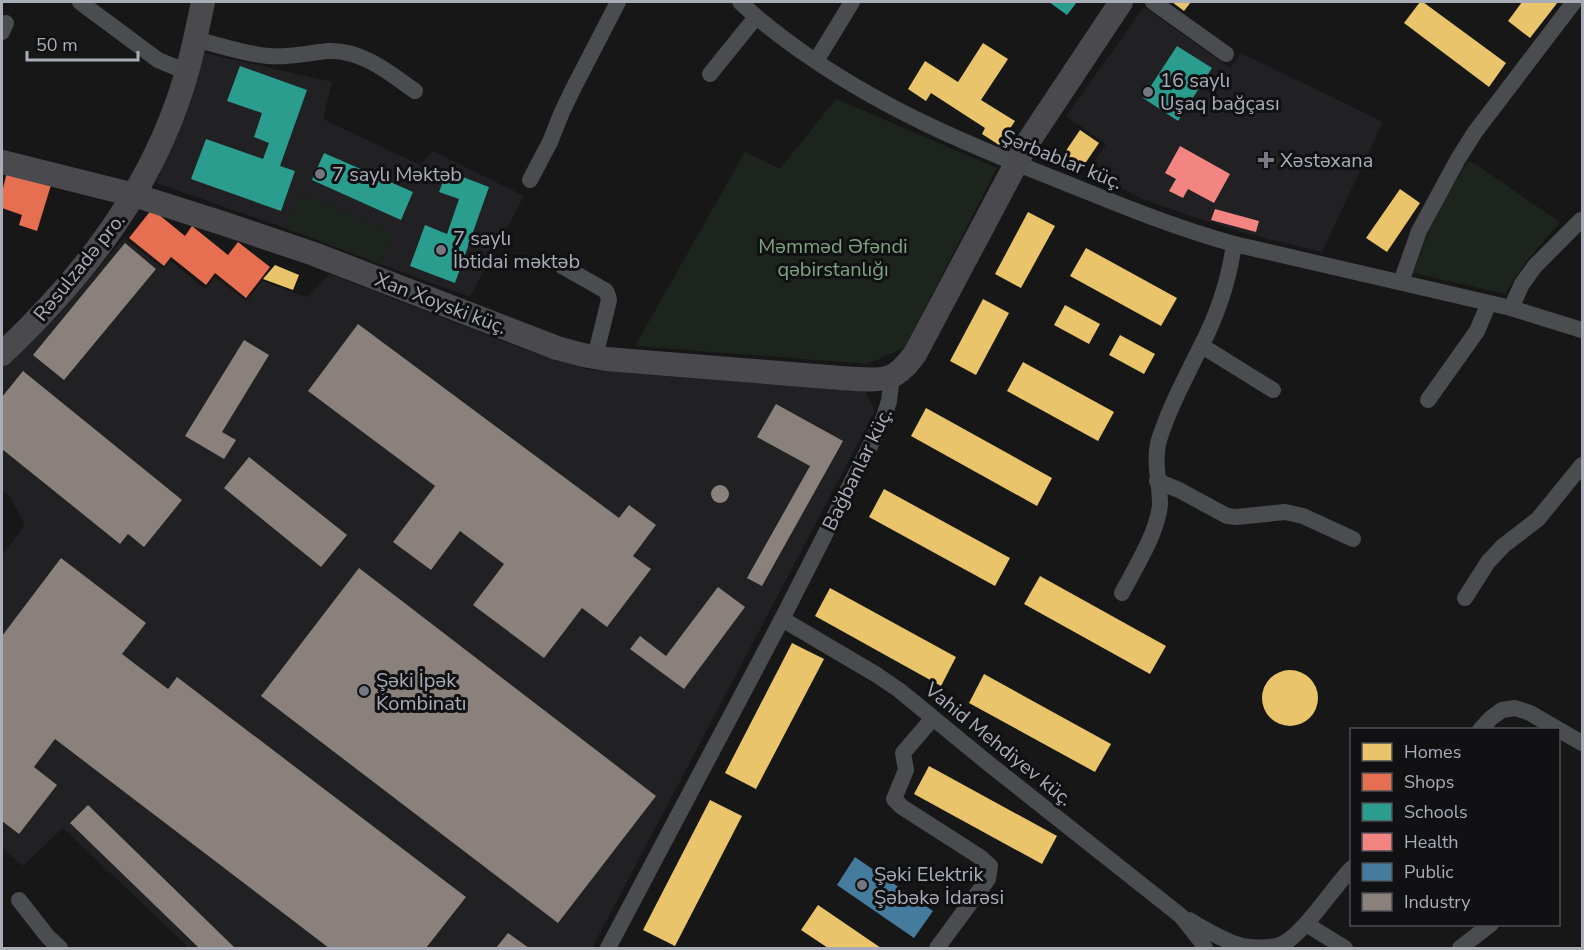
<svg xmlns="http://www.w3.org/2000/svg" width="1584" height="950" font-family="'Nunito Sans',sans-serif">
<rect width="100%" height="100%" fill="#171717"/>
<g fill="#212123">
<path d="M 1144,7 L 1230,68 L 1241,53 L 1383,122 L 1322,252 L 1245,233 L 1185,214 L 1140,198 L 1088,171 L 1106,144 L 1066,116 Z"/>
<path d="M 204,53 L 332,82 L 323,119 L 420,165 L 433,151 L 524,196 L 470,297 L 380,264 L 393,233 L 300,193 L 285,228 L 156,183 L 190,99 Z"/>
<path d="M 124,238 L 163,269 L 171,261 L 205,289 L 215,277 L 246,301 L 262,281 L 307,297 L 330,274 L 523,349 L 588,370 L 864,389 L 875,411 L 592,948 L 189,948 L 63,828 L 23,866 L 2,848 L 2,555 L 25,525 L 9,495 L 2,491 L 2,367 L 57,317 Z"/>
</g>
<g fill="#1d241e">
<path d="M 836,99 L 997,168 L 905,347 L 868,364 L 635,346 L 745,152 L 780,169 Z"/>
<path d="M 1469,160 L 1560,222 L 1525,263 L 1505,294 L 1413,273 L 1429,230 L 1449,192 Z"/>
<path d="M 300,193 L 393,233 L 380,264 L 285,228 Z"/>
</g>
<g fill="#e9c46a">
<path d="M 1172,2 L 1191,2 L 1184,11 Z"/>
<path d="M 1420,2 L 1423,2 L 1506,63 L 1489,87 L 1404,23 Z"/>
<path d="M 1522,2 L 1558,2 L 1530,38 L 1508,21 Z"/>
<path d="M 983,43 L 1008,59 L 981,100 L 1015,121 L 999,145 L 982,134 L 985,128 L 931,93 L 926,101 L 908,89 L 925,61 L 958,82 Z"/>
<path d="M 1080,130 L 1099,143 L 1080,171 L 1061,158 Z"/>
<path d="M 1400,189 L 1420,203 L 1387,252 L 1366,238 Z"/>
<path d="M 1028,212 L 1055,226 L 1021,288 L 995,274 Z"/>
<path d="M 1086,248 L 1177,298 L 1161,326 L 1070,276 Z"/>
<path d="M 275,265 L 299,275 L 293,290 L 263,279 Z"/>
<path d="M 983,299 L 1009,313 L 976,375 L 950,361 Z"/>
<path d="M 1065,305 L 1100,324 L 1089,344 L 1054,325 Z"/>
<path d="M 1120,335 L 1155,354 L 1144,374 L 1109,355 Z"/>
<path d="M 1023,362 L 1114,412 L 1098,441 L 1007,391 Z"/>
<path d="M 926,408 L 1052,478 L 1037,506 L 911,436 Z"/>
<path d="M 884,489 L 1010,558 L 995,586 L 869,517 Z"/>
<path d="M 1040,576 L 1166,646 L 1150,674 L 1024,604 Z"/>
<path d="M 830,588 L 956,657 L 941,686 L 815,616 Z"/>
<path d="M 792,643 L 824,659 L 756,789 L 725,773 Z"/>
<circle cx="1290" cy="698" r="28"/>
<path d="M 984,674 L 1111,744 L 1095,772 L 969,703 Z"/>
<path d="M 929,766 L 1057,836 L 1042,864 L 914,794 Z"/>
<path d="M 710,800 L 742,816 L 675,946 L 643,930 Z"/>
<path d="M 818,905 L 881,948 L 828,948 L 801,930 Z"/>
</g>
<g fill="#e76f51">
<path d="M 7,172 L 51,185 L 37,231 L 19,225 L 22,215 L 2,208 L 2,192 Z"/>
<path d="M 152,209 L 185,236 L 192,226 L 228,255 L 238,242 L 270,267 L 246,298 L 215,273 L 206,285 L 171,257 L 164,266 L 129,238 Z"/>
</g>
<g fill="#2a9d8f">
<path d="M 1049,2 L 1077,2 L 1067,15 Z"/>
<path d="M 1177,46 L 1212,68 L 1178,121 L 1143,98 Z"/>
<path d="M 240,66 L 307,90 L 280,166 L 295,171 L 281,211 L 191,179 L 206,139 L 263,159 L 269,143 L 254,137 L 262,113 L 227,101 Z"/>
<path d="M 324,153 L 413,192 L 401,220 L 312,180 Z"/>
<path d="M 447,171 L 489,187 L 455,283 L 410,266 L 425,225 L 447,234 L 459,199 L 439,192 Z"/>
</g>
<g fill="#f28482">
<path d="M 1180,146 L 1230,174 L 1214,203 L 1188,189 L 1183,198 L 1169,191 L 1176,179 L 1165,173 Z"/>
<path d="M 1215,209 L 1259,221 L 1256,232 L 1211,220 Z"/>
</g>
<path fill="#457b9d" d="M 855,857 L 933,911 L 914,938 L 837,885 Z"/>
<g fill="#8a817c">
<path d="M 125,243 L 156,269 L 64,380 L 33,355 Z"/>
<path d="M 358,324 L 619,518 L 629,505 L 656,525 L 633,556 L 651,569 L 607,627 L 582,608 L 544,658 L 473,605 L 504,564 L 460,531 L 431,570 L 393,542 L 435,486 L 308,391 Z"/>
<path d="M 244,340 L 269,355 L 222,432 L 236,440 L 224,459 L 185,436 Z"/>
<path d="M 23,371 L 182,500 L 144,547 L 128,534 L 120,544 L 2,449 L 2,397 Z"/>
<path d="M 776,404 L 843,441 L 762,586 L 747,578 L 810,466 L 757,437 Z"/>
<path d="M 249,457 L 347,535 L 321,567 L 224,488 Z"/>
<circle cx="720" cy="494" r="9"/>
<path d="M 61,558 L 146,623 L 122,654 L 168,689 L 177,677 L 466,897 L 426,948 L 329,948 L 55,739 L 34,767 L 57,785 L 19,834 L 2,821 L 2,636 Z"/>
<path d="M 359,568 L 656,796 L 558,923 L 261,696 Z"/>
<path d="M 718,587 L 745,607 L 684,689 L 630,649 L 640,636 L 666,656 Z"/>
<path d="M 88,805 L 235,948 L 199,948 L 70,823 Z"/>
<path d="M 508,933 L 529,948 L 496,948 Z"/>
</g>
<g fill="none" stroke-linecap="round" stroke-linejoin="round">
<g stroke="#4b4c50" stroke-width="16">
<path d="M 80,2 L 158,60 L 187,72"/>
<path d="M 740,2 C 762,23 786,41 811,58 C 891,113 974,147 1063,182 C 1120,205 1175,228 1234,244 L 1511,308 L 1582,330"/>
<path d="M 1153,2 L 1226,54"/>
<path d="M 2,32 L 6,23"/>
<path d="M 195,39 C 218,45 245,54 268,56 C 288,58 308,53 328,51 C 361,49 390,73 415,91"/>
<path d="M 816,61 L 852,2"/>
<path d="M 710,74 L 756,17"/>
<path d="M 530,180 L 550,142 L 562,112 L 573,89 L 618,2"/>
<path d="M 562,266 L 606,291 L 608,296 L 609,300 L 595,357"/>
<path d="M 1401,282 L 1419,231 L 1458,159 L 1475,132 L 1574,2"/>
<path d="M 1511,308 L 1522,284 L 1535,266 L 1581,220"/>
<path d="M 1202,346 L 1273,390"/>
<path d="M 1428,400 L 1477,331 L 1489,303"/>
<path d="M 1157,481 L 1179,490 L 1227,516 L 1237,517 L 1285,512 L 1303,516 L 1353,539"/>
<path d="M 1122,593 C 1135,568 1158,532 1160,504 C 1160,483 1153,461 1159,440 C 1169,408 1185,379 1200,348 C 1217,316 1229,280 1234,244"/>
<path d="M 1465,598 L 1488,562 L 1503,546 L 1538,519 L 1582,465"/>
<path d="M 782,619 L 877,675 L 899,690 L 983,759 L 1181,916 L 1200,940 L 1205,948"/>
<path d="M 933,718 L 903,753 L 906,770 L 894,799 L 902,807 L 980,857 L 990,866 L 988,879 L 937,948"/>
<path d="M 1480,730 L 1491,718 L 1502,710 L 1515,708 L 1530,713 L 1582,743"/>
<path d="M 19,900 L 48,937 L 60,948"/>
<path d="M 1189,920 C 1205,929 1225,942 1243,946 C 1254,948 1269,948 1280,945 C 1302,937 1334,886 1352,868"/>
<path d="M 1306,924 L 1345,948"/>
<path d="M 608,948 L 782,619 L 865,456 L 883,420 L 889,401 L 892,377"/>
<path d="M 1460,948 L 1491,924"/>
</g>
<g stroke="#4a4a4e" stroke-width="24">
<path d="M 2,162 L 134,195 L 225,224 L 314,254 L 557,348 L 583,355 L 606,359 L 841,378 C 855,379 883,382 894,375 C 903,370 909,362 915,354 L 1026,145 L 1121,2"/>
<path d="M 2,354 C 77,283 142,202 177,103 C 189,70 196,36 203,2"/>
</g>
</g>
<g fill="#757880" stroke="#111113" stroke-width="2">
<circle cx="1148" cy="92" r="6"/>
<path d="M1263 151h6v6h6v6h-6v6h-6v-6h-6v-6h6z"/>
<circle cx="320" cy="174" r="6"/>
<circle cx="441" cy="250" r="6"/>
<circle cx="364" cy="691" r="6"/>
<circle cx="862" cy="885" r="6"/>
</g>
<g text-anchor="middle" stroke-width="6" stroke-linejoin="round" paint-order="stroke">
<g font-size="20" fill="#a8adb8" stroke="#111113" text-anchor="start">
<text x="1160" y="87">16 saylı<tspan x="1160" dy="23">Uşaq bağçası</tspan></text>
<text x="1280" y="167">Xəstəxana</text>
<text x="332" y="181">7 saylı Məktəb</text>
<text x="453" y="245">7 saylı<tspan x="453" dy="23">İbtidai məktəb</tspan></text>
<text x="376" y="687">Şəki İpək<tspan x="376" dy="23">Kombinatı</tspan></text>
<text x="874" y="881">Şəki Elektrik<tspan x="874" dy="23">Şəbəkə İdarəsi</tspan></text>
</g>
<g font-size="20" fill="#a8adb8" stroke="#111113">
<text transform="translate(1062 159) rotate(22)" y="7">Şərbablar küç.</text>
<text transform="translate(79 267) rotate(-51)" y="7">Rəsulzadə pro.</text>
<text transform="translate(441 303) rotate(21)" y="7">Xan Xoyski küç.</text>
<text transform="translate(857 469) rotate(-64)" y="7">Bağbanlar küç.</text>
<text transform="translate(999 744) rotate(39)" y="7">Vahid Mehdiyev küç.</text>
</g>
<g font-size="20" fill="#7fa381" stroke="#111113">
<text x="833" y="253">Məmməd Əfəndi<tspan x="833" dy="23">qəbirstanlığı</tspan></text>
</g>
</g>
<rect width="1584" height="950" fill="none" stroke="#a8adb8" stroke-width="6"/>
<rect x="1350" y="728" width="210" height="198" fill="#111113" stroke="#4d4f55" stroke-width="1.5"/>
<rect x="1362" y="743" width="30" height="18" fill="#e9c46a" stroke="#4d4f55" stroke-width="1.5"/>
<text x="1404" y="758" font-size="18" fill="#a8adb8">Homes</text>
<rect x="1362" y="773" width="30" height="18" fill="#e76f51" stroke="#4d4f55" stroke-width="1.5"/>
<text x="1404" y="788" font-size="18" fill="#a8adb8">Shops</text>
<rect x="1362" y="803" width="30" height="18" fill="#2a9d8f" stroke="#4d4f55" stroke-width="1.5"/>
<text x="1404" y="818" font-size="18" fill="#a8adb8">Schools</text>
<rect x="1362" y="833" width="30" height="18" fill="#f28482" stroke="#4d4f55" stroke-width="1.5"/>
<text x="1404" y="848" font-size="18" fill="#a8adb8">Health</text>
<rect x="1362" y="863" width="30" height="18" fill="#457b9d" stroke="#4d4f55" stroke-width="1.5"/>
<text x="1404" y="878" font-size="18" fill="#a8adb8">Public</text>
<rect x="1362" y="893" width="30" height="18" fill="#8a817c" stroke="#4d4f55" stroke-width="1.5"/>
<text x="1404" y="908" font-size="18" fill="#a8adb8">Industry</text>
<path d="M27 51v9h111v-9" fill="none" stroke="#a8adb8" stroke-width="3"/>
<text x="36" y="51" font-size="18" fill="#a8adb8" stroke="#111113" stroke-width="4.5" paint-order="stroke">50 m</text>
</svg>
